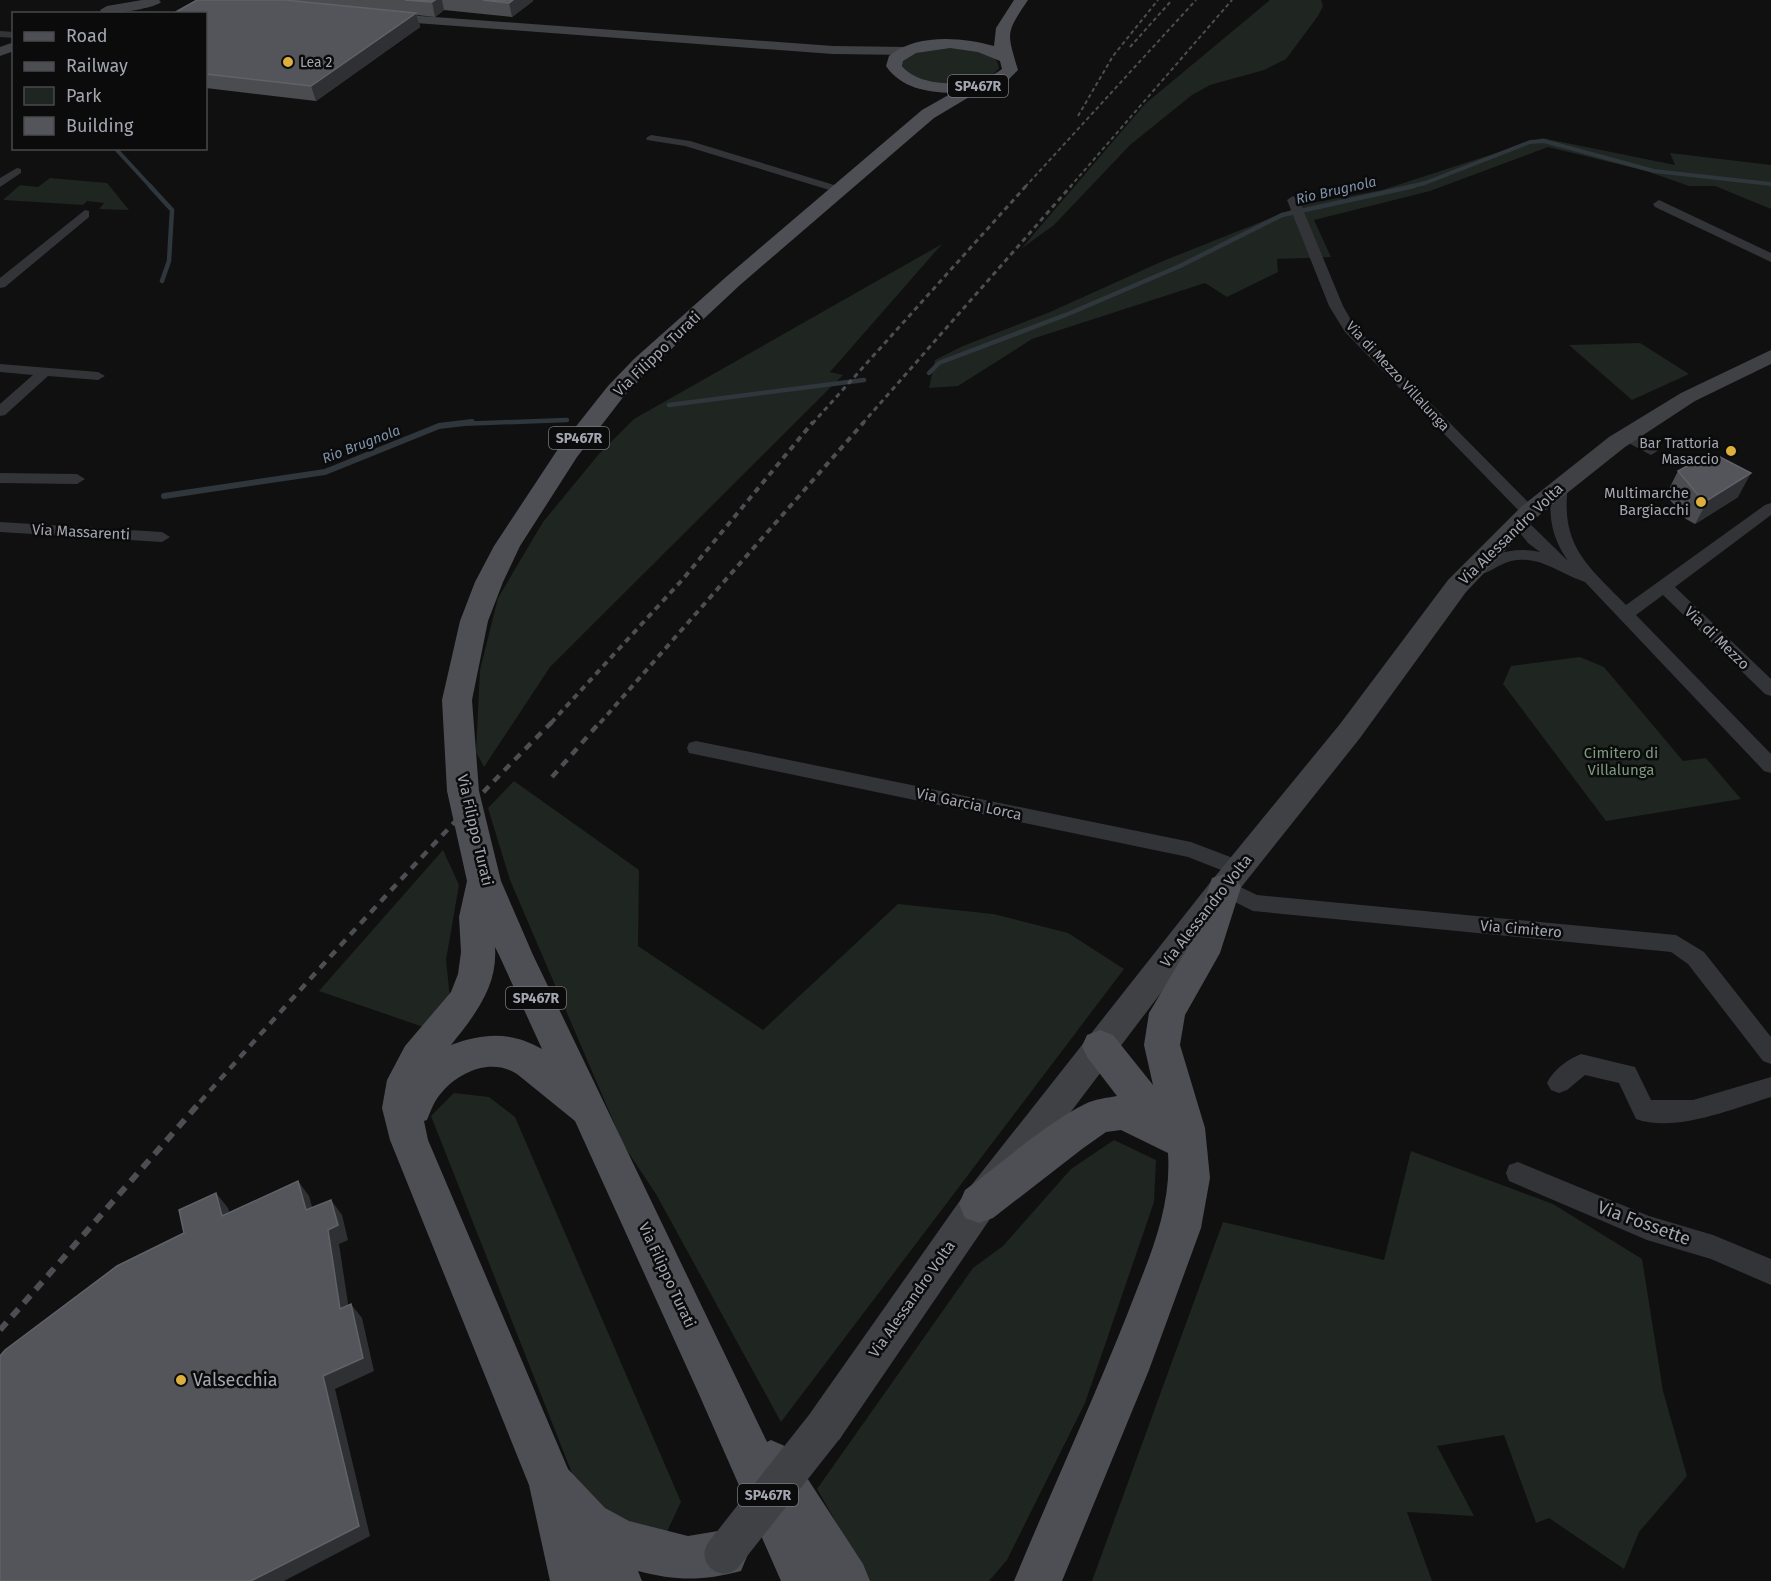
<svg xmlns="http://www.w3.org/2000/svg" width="1771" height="1581" font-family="'Fira Sans',sans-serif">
<rect width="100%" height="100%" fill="#101011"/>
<g fill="#1f2520">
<path d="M 1270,0 L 1321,0 L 1323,6 L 1318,16 L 1286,59 L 1264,70 L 1210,85 L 1192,95 L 1130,145 L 1054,225 L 1021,249 L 1145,104 Z"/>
<path d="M 941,47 C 957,48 997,47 999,68 C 980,93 926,87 904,70 L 902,63 C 911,50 926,50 941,47 Z"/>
<path d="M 1542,138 L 1675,165 L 1670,153 L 1771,165 L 1771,209 L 1715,186 L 1689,186 L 1646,171 L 1548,147 L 1430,191 L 1314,220 L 1331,257 L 1277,259 L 1278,272 L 1227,297 L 1205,283 L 1032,339 L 958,386 L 929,388 L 935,360 L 963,346 L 1050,312 L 1163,261 L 1306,204 L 1382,190 Z"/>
<path d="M 50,178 L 107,183 L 129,210 L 99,209 L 104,203 L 87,201 L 83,205 L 3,200 L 20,185 L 38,187 Z"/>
<path d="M 942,244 L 830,372 L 843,375 L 550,667 L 484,767 L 476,752 L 480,670 L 498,598 L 543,522 L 599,454 L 634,419 Z"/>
<path d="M 1640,343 L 1689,374 L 1632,400 L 1569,345 Z"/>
<path d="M 1580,657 L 1604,667 L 1683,761 L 1706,758 L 1741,799 L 1606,821 L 1503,684 L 1511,666 Z"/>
<path d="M 514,781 L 639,870 L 638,946 L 763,1030 L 898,904 L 993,914 L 1068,933 L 1124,969 L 781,1422 L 656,1194 L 624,1146 L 510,880 L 488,808 Z"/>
<path d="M 443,850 L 459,885 L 446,960 L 450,998 L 429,1029 L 319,991 Z"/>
<path d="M 454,1093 L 489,1097 L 515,1117 L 681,1502 L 663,1540 L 618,1523 L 579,1491 L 431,1116 Z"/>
<path d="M 1114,1140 L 1156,1160 L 1154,1202 L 1085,1403 L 1007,1560 L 989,1581 L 870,1581 L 817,1489 L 973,1268 L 1003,1246 L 1071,1169 Z"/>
<path d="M 1411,1151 L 1553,1204 L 1642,1259 L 1663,1391 L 1687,1476 L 1639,1532 L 1624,1569 L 1549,1518 L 1536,1523 L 1504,1435 L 1437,1446 L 1474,1516 L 1407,1512 L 1432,1581 L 1092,1581 L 1223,1222 L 1384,1260 Z"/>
</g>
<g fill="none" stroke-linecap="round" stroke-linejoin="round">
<g stroke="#2f363c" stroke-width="4">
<path d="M 115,148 L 151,187"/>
<path d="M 1408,187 L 1425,183 L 1530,142 L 1544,141 L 1654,171 L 1771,184"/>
</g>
<g stroke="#2f363c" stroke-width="4.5">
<path d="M 150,186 L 172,210 L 169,261 L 162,281"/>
<path d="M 929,373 L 939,363 L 1068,314 L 1180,266 L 1282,215 L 1414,186"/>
<path d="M 669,405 L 864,380"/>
<path d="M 459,424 L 567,420"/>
</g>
<path stroke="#2f363c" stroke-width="6" d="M 164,496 L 325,472 L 439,426 L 472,422"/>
<g fill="#333438" fill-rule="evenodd">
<path d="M 0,31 L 14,32 L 14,38 L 0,37 Z"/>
<path d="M 651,135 L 690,141 L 844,188 L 846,190 L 840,193 L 836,192 L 685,146 L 647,140 L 646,138 Z"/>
<path d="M 17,168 L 21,169 L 21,173 L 0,187 L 0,178 Z"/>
<path d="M 1293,196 L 1299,200 L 1343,306 L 1355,327 L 1535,509 L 1537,512 L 1535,515 L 1523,515 L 1345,332 L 1329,306 L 1287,200 Z"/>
<path d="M 1659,200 L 1771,253 L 1771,262 L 1655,207 L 1653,204 Z"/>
<path d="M 85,210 L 89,211 L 89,217 L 5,287 L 0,288 L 0,278 Z"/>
<path d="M 0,364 L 98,372 L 105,376 L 98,380 L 48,376 L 5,415 L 0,416 L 0,404 L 33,375 L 0,372 Z"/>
<path d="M 1626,432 L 1656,447 L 1659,450 L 1651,455 L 1621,439 L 1619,436 L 1621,433 Z"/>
<path d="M 0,473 L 77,474 L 85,479 L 77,484 L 0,483 Z"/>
<path d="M 1560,481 L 1568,486 C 1560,546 1588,566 1626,605 L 1765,505 L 1771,503 L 1771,515 L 1675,587 L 1771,679 L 1771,696 L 1765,694 L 1663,595 L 1636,615 L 1771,754 L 1771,773 L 1764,771 L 1585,582 C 1562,575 1544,558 1518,560 C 1501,560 1485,579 1470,575 L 1468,571 L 1470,567 C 1492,554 1514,546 1540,552 L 1528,543 L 1511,522 L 1519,517 L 1525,519 L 1568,561 C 1551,536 1548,516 1552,486 Z"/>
<path d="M 0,522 L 162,532 L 170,537 L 162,542 L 0,532 Z"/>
<path d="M 696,741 L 1191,842 L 1246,863 L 1249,869 L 1246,875 L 1239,877 L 1188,857 L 689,753 L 687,748 L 689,743 Z"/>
<path d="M 1224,879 L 1257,895 L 1676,935 L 1704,952 L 1771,1037 L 1771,1064 L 1763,1061 L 1688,964 L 1671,952 L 1253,911 L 1217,893 L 1214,887 L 1217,881 Z"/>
<path d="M 1581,1054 L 1635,1067 L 1651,1100 L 1693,1100 L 1771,1077 L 1771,1097 C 1732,1109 1675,1133 1636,1119 L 1619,1083 L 1585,1075 L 1567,1090 L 1559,1093 L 1551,1090 L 1547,1083 C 1553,1070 1568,1059 1581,1054 Z"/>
<path d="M 1518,1162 L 1649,1216 L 1713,1235 L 1771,1259 L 1771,1285 L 1711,1259 L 1647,1240 L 1509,1181 L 1506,1173 L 1509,1165 Z"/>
</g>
<g fill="#404145" fill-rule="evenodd">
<path d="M 142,0 L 159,0 L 161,2 C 153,9 114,14 102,13 L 100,10 L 107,6 Z"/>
<path d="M 380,13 L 833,46 L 907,47 L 914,51 L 907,55 L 833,54 L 375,20 L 373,17 L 375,14 Z"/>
<path d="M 14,42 L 14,51 L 0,56 L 0,47 Z"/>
<path d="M 1771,350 L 1771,364 L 1695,401 L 1625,447 L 1537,517 L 1466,592 L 1360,738 L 1235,895 L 992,1216 L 839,1440 L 825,1446 L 811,1440 L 805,1426 L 811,1412 L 966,1192 L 1213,879 L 1340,724 L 1448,580 L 1521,507 L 1609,437 L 1681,393 Z"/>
</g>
<g fill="#4e4f54" fill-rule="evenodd">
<path d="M 1014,0 L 1028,0 C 1005,34 1007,32 1018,70 L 1007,81 L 981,90 L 934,118 L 740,285 L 650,369 L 624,396 L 577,457 L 520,546 L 503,582 L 488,621 L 472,700 L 479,791 L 501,881 L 533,955 L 767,1442 L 771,1440 L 787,1447 L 863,1564 L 870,1581 L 781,1581 L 698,1392 L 575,1121 L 517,1074 C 492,1058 461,1071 443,1091 C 435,1099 431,1110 427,1120 L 424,1121 L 428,1140 L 568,1469 L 605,1508 L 629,1521 L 688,1536 L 724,1530 L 741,1537 L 748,1554 L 741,1571 C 703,1581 676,1581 638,1571 L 642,1581 L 550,1581 L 529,1485 L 390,1140 L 382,1108 L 387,1080 L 405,1046 L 451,992 L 458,974 L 461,952 L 459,917 L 467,881 L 447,791 L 442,700 L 460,621 L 475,582 L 494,546 L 558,449 L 608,386 L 634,359 L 726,277 L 922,110 L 952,93 C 926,92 901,88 886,66 L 889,56 C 916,33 963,37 994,46 L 996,28 ZM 950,48 L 978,52 L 1000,61 L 1002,69 C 980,87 921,90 902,66 L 903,61 L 916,53 ZM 495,947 L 499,955 L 542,1049 C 511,1031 483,1033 451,1045 C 474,1016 498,987 495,947 Z"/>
<path d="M 1224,874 L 1236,878 L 1241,887 L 1220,953 L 1185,1015 L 1180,1045 L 1205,1128 L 1210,1178 L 1201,1228 L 1149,1370 L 1062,1581 L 1014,1581 C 1051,1492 1091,1405 1127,1315 C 1147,1262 1172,1211 1168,1153 L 1121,1130 L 1106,1132 L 1082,1149 L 993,1218 L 979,1223 L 965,1218 L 959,1204 L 965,1190 C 1002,1163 1045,1124 1085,1104 C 1095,1099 1106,1098 1117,1096 L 1087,1057 L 1082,1046 L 1087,1035 L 1100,1030 L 1113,1035 L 1153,1085 L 1144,1045 L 1149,1013 L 1187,949 L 1212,878 Z"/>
</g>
<g stroke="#4d4e52" stroke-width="2" stroke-dasharray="4 3" stroke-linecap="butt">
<path d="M 1130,47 L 1172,0"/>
<path d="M 1078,116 L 1113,56 L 1158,0"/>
<path d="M 1025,187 L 1196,0"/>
<path d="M 1070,187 L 1232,0"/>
</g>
<g stroke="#4d4e52" stroke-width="3" stroke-dasharray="5 4" stroke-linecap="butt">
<path d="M 812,424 L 1026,186"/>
<path d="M 862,424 L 1071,186"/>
</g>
<g stroke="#4d4e52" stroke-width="4" stroke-dasharray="6 5" stroke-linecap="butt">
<path d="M 551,723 L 683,579 L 813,422"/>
<path d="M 600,723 L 864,422"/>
</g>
<g stroke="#4d4e52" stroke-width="4.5" stroke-dasharray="8 7" stroke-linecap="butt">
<path d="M 552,777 L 601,721"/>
<path d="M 200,1102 C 315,973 430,844 553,721"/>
</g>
<path stroke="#4d4e52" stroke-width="6" stroke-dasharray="10 8" stroke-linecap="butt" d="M 0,1330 L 202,1100"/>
<path stroke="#404145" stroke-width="39" d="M 724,1554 L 825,1426"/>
</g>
<g fill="#4b4c50">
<path d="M 197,0 L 533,0 L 533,1 L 512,17 L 444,10 L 435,17 L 417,15 L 420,27 L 316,101 L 206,88 L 206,14 Z"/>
<path d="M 1678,471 L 1738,497 L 1695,524 L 1686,519 L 1666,495 Z"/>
</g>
<g fill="#2f3033">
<path d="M 435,0 L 442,0 L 444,10 L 435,17 L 432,2 Z"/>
<path d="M 513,0 L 533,0 L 533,1 L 512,17 L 509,3 Z"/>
<path d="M 416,13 L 420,27 L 316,101 L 311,86 Z"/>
<path d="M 1751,473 L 1738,497 L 1695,524 L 1708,500 Z"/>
<path d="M 298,1181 L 309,1196 L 317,1225 L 306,1210 Z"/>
<path d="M 216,1193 L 228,1208 L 235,1231 L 222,1216 Z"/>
<path d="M 331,1200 L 342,1215 L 348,1240 L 339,1244 L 351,1323 L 340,1309 L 328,1230 Z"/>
<path d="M 351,1304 L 362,1318 L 374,1371 L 335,1389 L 370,1536 L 284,1581 L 251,1581 L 323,1376 Z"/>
</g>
<g fill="#54555b" stroke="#606268" stroke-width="1.5">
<path d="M 197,0 L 285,0 L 416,13 L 311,86 L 206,74 L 206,14 L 172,14 Z"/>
<path d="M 405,0 L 435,0 L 432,2 Z"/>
<path d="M 483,0 L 513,0 L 509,3 Z"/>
<path d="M 1720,457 L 1751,473 L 1708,500 L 1698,495 L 1678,471 L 1696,461 L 1705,466 Z"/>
<path d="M 298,1181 L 306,1210 L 331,1200 L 338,1225 L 328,1230 L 340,1309 L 351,1304 L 363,1358 L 323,1376 L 359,1526 L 251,1581 L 0,1581 L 0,1356 L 5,1350 L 117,1266 L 184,1233 L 179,1210 L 216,1193 L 222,1216 Z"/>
</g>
<g fill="#ddaf3c" stroke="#0b0b0c" stroke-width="2">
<circle cx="288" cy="62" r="6"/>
<circle cx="1731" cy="451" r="6"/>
<circle cx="1701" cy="502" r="6"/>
<circle cx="181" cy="1380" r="6"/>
</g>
<g text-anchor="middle" stroke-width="5" stroke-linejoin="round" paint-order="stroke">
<g font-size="14" fill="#a3a6b0" stroke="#0b0b0c" text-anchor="start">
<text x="300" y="67">Lea 2</text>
<text x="1719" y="448" text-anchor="end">Bar Trattoria<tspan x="1719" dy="16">Masaccio</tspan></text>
</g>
<g fill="#0b0b0c" stroke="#75787f" stroke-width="1.5">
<rect x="948" y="75" width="60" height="22" rx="4.5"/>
<rect x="549" y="427" width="60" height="22" rx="4.5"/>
<rect x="506" y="987" width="60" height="22" rx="4.5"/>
<rect x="738" y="1484" width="60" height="22" rx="4.5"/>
</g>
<g font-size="14" font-weight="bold" fill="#a3a6b0">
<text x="978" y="91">SP467R</text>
<text x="579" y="443">SP467R</text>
<text x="536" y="1003">SP467R</text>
<text x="768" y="1500">SP467R</text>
</g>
<g font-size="14" font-style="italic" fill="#7d92a9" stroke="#0b0b0c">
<text transform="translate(1336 190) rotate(-13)" y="5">Rio Brugnola</text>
<text transform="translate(361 444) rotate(-21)" y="5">Rio Brugnola</text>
</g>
<g font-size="14" fill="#a3a6b0" stroke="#0b0b0c">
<text transform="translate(1398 376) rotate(47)" y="5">Via di Mezzo Villalunga</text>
</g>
<g font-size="15" fill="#a3a6b0" stroke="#0b0b0c">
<text transform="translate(657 354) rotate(-44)" y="5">Via Filippo Turati</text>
<text transform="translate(81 532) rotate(3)" y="5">Via Massarenti</text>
<text transform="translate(1511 534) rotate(-44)" y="5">Via Alessandro Volta</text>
<text transform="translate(1717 638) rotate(44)" y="5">Via di Mezzo</text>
<text transform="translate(969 804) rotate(12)" y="5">Via Garcia Lorca</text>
<text transform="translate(475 830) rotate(77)" y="5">Via Filippo Turati</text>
<text transform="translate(1206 911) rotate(-52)" y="5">Via Alessandro Volta</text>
<text transform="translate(1521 929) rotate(5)" y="5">Via Cimitero</text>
<text transform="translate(667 1275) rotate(65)" y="5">Via Filippo Turati</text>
<text transform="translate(912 1299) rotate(-55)" y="5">Via Alessandro Volta</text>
</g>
<g font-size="15" fill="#a3a6b0" stroke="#0b0b0c" text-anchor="end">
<text x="1689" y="498">Multimarche<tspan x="1689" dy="17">Bargiacchi</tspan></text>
</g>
<g font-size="15" fill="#7b9a7f" stroke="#0b0b0c">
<text x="1621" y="758">Cimitero di<tspan x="1621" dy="17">Villalunga</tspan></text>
</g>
<g font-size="18" fill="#a3a6b0" stroke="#0b0b0c">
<text transform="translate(1644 1223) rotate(20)" y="6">Via Fossette</text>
</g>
<g font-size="18" fill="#a3a6b0" stroke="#0b0b0c" text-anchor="start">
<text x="193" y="1386">Valsecchia</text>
</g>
</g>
<rect x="12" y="12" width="195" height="138" fill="#0b0b0c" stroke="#48494e" stroke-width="1.5"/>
<rect x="24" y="32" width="30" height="9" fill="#4e4f54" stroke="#48494e" stroke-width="1.5"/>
<text x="66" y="42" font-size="18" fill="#a3a6b0">Road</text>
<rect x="24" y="62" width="30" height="9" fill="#4d4e52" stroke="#48494e" stroke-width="1.5"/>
<text x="66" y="72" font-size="18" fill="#a3a6b0">Railway</text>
<rect x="24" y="87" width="30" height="18" fill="#1f2520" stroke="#48494e" stroke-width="1.5"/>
<text x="66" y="102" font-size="18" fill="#a3a6b0">Park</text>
<rect x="24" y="117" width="30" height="18" fill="#54555b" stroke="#48494e" stroke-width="1.5"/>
<text x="66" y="132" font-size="18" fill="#a3a6b0">Building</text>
</svg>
